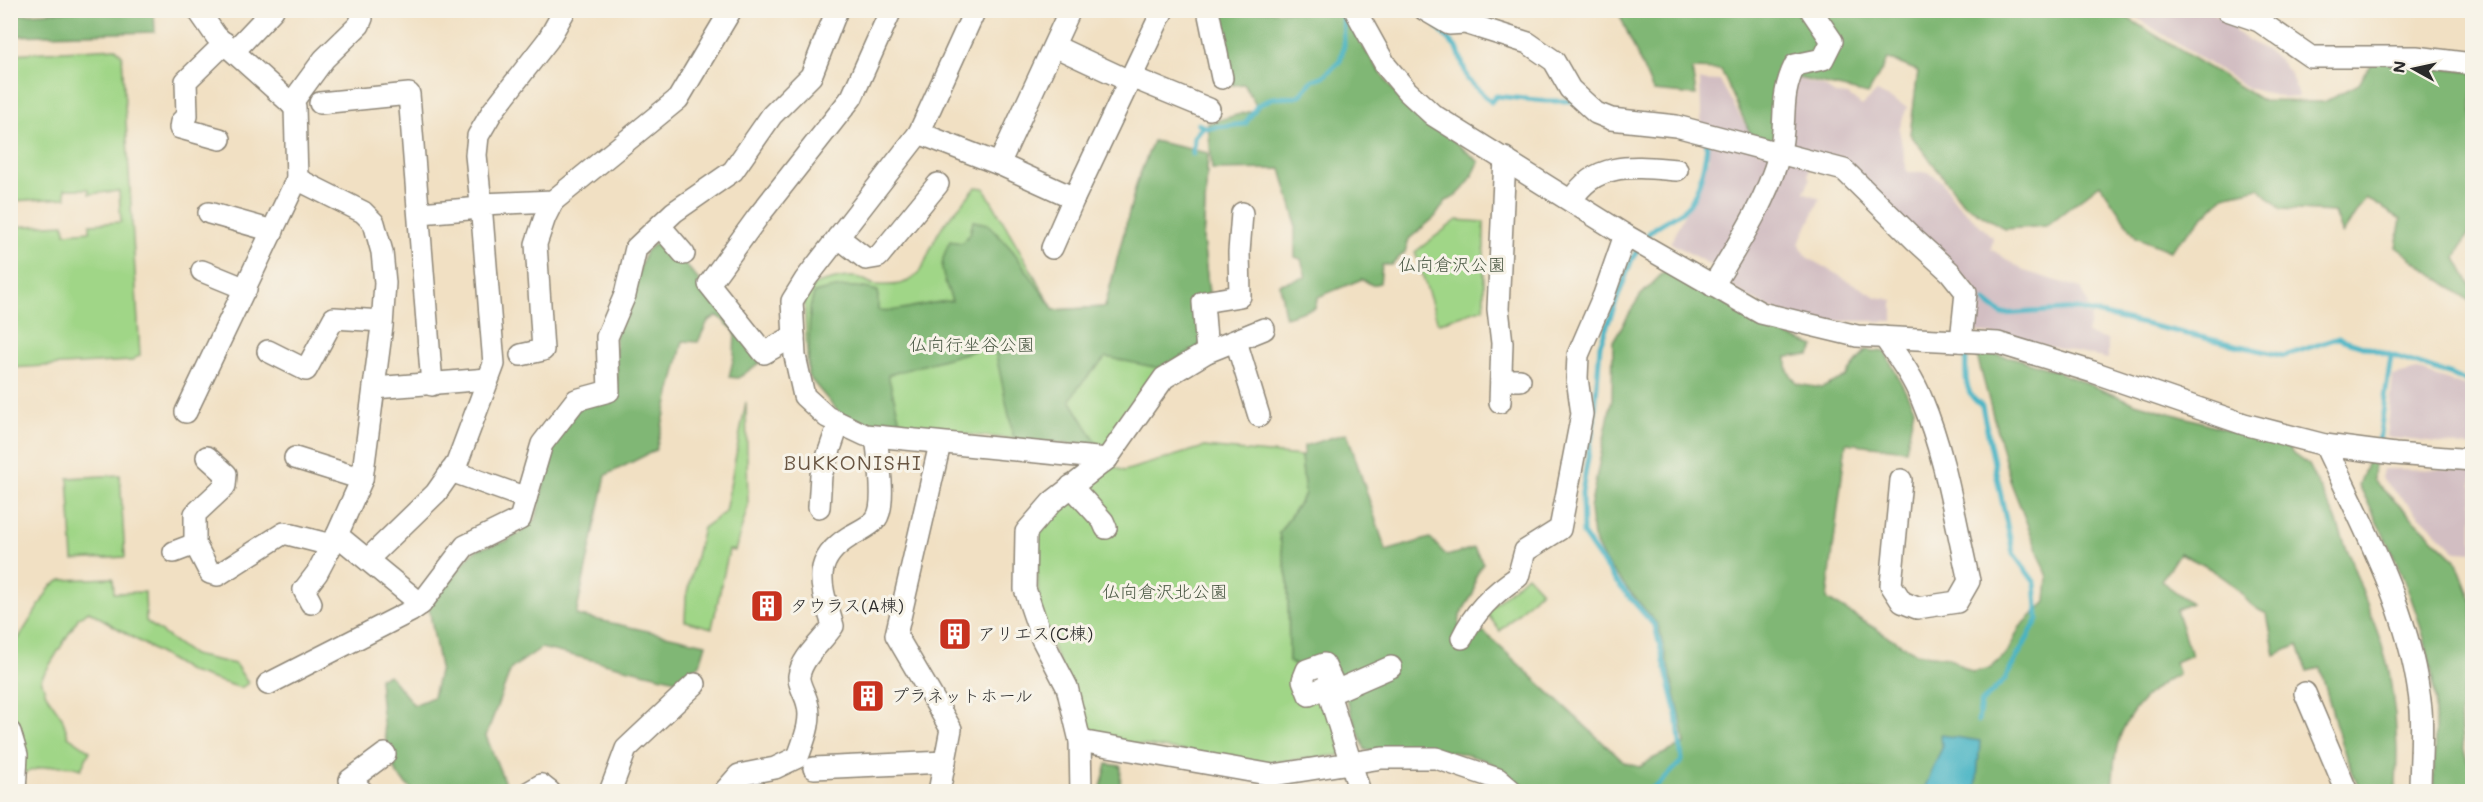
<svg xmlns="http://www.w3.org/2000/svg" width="2483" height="802" font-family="Mali,'Klee One',sans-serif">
<rect width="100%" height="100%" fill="#f7f3e8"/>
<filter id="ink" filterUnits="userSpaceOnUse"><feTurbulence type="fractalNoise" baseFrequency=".0167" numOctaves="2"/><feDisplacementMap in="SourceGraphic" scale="12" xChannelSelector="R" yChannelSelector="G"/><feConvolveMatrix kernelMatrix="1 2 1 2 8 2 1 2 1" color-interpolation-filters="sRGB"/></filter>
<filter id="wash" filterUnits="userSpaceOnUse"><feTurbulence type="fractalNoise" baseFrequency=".008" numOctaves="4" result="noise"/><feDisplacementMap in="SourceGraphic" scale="24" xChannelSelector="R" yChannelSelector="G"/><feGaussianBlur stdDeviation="1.35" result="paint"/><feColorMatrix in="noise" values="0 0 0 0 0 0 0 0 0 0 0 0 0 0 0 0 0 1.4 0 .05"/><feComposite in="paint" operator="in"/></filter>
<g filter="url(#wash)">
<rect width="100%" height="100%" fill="#f1e0c3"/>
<g fill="#d2bec2">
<path d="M 2126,11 L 2210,11 L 2236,27 L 2235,32 L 2275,56 L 2291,74 L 2298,97 L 2284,98 L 2248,88 Z"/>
<path d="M 1796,79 L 1823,86 L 1835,94 L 1848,95 L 1862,106 L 1877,92 L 1907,107 L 1899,129 L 1907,172 L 1928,172 L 1941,181 L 1957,203 L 1993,238 L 1991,249 L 2024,271 L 2081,288 L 2089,306 L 2077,312 L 2091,316 L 2087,334 L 2108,340 L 2108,359 L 1970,330 L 1975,287 L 1914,234 L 1842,164 L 1810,167 L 1808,174 L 1810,180 L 1804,192 L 1820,199 L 1799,244 L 1808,258 L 1877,297 L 1893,300 L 1893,321 L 1805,321 L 1771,309 L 1725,283 L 1714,267 L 1671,243 L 1709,158 L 1702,140 L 1700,80 L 1720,81 L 1761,153 Z"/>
<path d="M 2417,370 L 2472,389 L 2472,447 L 2387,437 L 2393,376 Z"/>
<path d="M 2383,469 L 2472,470 L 2472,552 L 2456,551 L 2381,478 Z"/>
</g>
<g fill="#a0d687" stroke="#668059" stroke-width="1.5">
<path d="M 116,48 L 122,55 L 140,355 L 131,361 L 11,368 L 11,227 L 64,224 L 65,233 L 90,231 L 90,224 L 121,222 L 119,191 L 89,194 L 89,189 L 65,189 L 66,198 L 11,201 L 11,54 Z"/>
<path d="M 1153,141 L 1208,153 L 1203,240 L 1209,294 L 1201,344 L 1118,440 L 1099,447 L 867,425 L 808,376 L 804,295 L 810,286 C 824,282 846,274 860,278 C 866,280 871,285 877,285 C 927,289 921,261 940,230 C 950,215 965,201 976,187 L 984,188 L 1054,310 L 1105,307 L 1137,182 Z"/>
<path d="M 1457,220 L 1484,222 L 1484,308 L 1438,323 L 1415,252 Z"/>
<path d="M 746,402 L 748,506 L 735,551 L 729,550 L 712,628 L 685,621 L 686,597 L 703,528 L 725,512 Z"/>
<path d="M 1204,447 L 1301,456 L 1305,494 L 1279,533 L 1288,582 L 1289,662 L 1324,657 L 1341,755 L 1268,763 L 1107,740 L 1086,734 L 1039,611 L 1036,539 L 1056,512 L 1110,465 L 1124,471 Z"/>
<path d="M 120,475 L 125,557 L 73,560 L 68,478 Z"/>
<path d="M 1527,575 L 1541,590 L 1500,631 L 1486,612 Z"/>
<path d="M 113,578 L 114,593 L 145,592 L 146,621 L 193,655 L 235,664 L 248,683 L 241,688 L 190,672 L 89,611 L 79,617 L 41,679 L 46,694 L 62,717 L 68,736 L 90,751 L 81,769 C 63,763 39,766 23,774 L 21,735 L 11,720 L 10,667 L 14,646 L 51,586 L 61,580 Z"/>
</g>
<g fill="#80b774" stroke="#567150" stroke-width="1.5">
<path d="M 85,10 L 154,11 L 155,32 L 11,36 L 11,15 Z"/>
<path d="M 2095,10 L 2121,14 L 2263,101 L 2324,102 L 2359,84 L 2372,61 L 2472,72 L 2472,225 L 2456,258 L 2472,288 L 2472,303 L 2396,247 L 2401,219 L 2366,198 L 2342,234 L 2334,212 L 2281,209 L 2259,188 L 2224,196 L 2170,251 L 2136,237 L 2100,184 L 2046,226 L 2005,229 L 1964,204 L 1910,134 L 1918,71 L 1888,59 L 1868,94 L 1789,76 L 1788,135 L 1756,146 L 1721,70 L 1692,69 L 1696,95 L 1653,91 L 1618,11 Z"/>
<path d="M 1214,11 L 1343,11 L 1364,48 L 1391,88 L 1479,162 C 1473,176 1462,196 1446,201 L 1435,217 L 1409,239 L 1405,252 L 1391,265 L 1382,265 L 1380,283 L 1372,285 L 1362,279 L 1318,297 L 1315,308 L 1285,317 L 1280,284 L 1306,277 L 1301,259 L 1295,257 L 1295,218 L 1281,169 L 1212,170 L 1208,123 L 1258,109 L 1244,84 L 1232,85 Z"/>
<path d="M 1153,141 L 1208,153 L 1203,240 L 1209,294 L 1201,344 L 1163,369 L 1106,357 L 1080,385 L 1070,400 L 1099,447 L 1014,439 L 994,345 L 888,375 L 902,429 L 867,425 L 839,413 L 808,376 L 810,308 L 814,293 C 838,286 854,284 878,291 L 878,310 C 902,313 927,301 952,301 C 943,275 936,268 950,241 L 962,243 L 970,234 L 973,221 L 988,224 L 1013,251 L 1054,310 L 1105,307 L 1137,182 Z"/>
<path d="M 660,239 L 665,240 L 765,359 L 738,378 L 729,377 L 734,356 L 735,331 L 718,316 L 708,321 L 698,342 L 683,341 L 656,450 L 606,475 L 576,615 L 706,644 L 700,664 L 680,681 L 541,648 L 511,669 L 486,736 L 506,786 L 498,792 L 413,791 C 404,782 395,774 391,761 C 383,735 381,704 379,678 L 389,675 L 414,705 L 433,697 L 440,668 L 429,608 L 469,556 L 478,549 L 507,541 L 524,530 L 536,518 L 551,451 L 579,406 L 618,399 L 615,338 L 646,251 Z"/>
<path d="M 1666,270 L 1782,334 L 1815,346 L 1810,355 L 1787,357 L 1787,369 L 1797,384 L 1822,388 L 1845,377 L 1866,350 L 1885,352 L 1914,408 L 1906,450 L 1846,443 L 1827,599 L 1915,653 L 1948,657 L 1972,672 L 1991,668 L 2007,653 L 2020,627 L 2046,602 L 2048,577 L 2011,483 L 1976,352 L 2012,357 L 2053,370 L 2135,403 L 2288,447 L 2293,454 L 2308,465 L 2335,517 L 2381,642 L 2389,671 L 2395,715 L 2397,749 L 2396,791 L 2360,791 L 2341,743 L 2320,668 L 2307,671 L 2298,645 L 2275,655 L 2267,614 C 2245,605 2245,594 2228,581 C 2213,569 2196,561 2179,553 L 2161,581 L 2191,603 L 2176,610 L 2191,655 L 2175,662 L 2178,674 C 2146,689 2119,722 2115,758 C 2113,769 2114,780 2111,791 L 1528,791 C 1518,783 1507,771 1495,765 C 1454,745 1410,750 1365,750 L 1340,683 L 1289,662 L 1288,582 L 1279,533 L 1305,494 L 1301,456 L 1304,453 L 1304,446 L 1347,433 L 1386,551 L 1430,538 L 1447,556 L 1474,548 L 1483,563 L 1475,578 L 1474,592 L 1460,615 L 1459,629 L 1484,632 L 1625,763 L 1640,767 L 1652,759 L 1685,744 L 1680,714 L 1658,625 L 1606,563 L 1593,538 L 1590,509 L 1612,399 L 1613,341 L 1640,296 Z"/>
<path d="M 2369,459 L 2374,459 L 2373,480 L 2456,560 L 2472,602 L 2472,675 C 2455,689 2460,740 2467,760 C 2468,764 2472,768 2472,773 C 2474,778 2472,786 2472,791 L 2433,791 C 2434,748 2439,702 2429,659 C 2416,597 2387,541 2359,485 Z"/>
<path d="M 1107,764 L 1121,766 L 1120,791 L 1100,791 Z"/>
</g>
<path fill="#47b4c4" stroke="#397078" stroke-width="1.5" d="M 1941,735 L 1980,741 L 1976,791 L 1923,791 L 1942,748 Z"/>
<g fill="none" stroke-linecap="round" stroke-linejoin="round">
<g stroke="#47b4c4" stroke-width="5">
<path d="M 1438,28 L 1458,50 L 1468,80 L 1491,102 L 1496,96 L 1546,101 L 1572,101"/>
<path d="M 1198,124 L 1207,128 L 1245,124 L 1257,106 L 1272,98 L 1296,97 L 1301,94 L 1313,80 L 1324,76 L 1340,61 L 1344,45 L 1343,10"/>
<path d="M 1193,154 L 1194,137 L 1203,127"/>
<path d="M 1644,240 C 1654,222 1678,218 1689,205 C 1699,192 1707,156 1707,140"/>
<path d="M 1639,248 L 1632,259 L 1600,345 L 1594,422 L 1582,493 L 1583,534 L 1614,579 L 1655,626 L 1677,714 L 1682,761 L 1658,785 L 1645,792"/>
<path d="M 1985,301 L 2002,314 L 2078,309 L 2284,356 L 2338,338 L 2452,375 L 2472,384"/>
<path d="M 1966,352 C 1966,373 1962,393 1982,406 L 2013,553 L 2035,583 L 2038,619 L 2005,679 L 1981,703 L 1978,721"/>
<path d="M 2379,441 L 2391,356"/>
</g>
</g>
</g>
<g filter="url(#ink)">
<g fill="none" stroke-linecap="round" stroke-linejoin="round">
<g stroke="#8e8677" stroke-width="24">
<g id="minor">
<path d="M 198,10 L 216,36 L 295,107 L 297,179 L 363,212 L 374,223 L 382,252 L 385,283 L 382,326 L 362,479 L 337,535 L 421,604 L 465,546 L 520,519 L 542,444 L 576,400 L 609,391 L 607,337 L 625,295 L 636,248 L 674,212 L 733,171 L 772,115 L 811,76 L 837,10"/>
<path d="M 1070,10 L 999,164 L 919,133 L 805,280 L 792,301 L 795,356 L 804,396 L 827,417 L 865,435 L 1107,459"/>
<path d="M 1208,10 L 1222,78"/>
<path d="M 1355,10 L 1386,66 L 1407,91 L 1433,115 L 1625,235 L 1761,313 L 1857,336 L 1998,343 L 2093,372 L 2244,424 L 2325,445 L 2395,454 L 2472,460"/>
<path d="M 1425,10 L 1449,24 L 1465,23 L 1528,43 L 1554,61 L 1570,89 L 1596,113 L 1611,119 L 1676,126 L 1844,170 L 1915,240 L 1950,272 L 1966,292 L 1961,341"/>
<path d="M 2227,10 L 2259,21 L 2311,57 L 2416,57 L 2472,64"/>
<path d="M 1054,46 L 1129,81"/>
<path d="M 234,51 L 273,10"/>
<path d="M 1131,77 L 1209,109"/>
<path d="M 320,103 L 409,94 L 432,385"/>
<path d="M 291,104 L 324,59 L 359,25 L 362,18 L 361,10"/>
<path d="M 919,133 L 975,10"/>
<path d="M 220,139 L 180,128 L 181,122 L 187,116 L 186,81 L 225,43"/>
<path d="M 999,164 L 1074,198 L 1163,10"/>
<path d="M 1572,200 C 1595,160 1637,167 1677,170"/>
<path d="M 481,204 L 476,155 L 478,136 L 492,112 L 548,40 L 565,10"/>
<path d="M 209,213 L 273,231"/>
<path d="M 420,213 L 481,208"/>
<path d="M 660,226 L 684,254"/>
<path d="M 838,237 L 866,259 L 878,257 L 938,184"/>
<path d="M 1052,248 L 1074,198"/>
<path d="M 202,271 L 246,289"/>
<path d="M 1713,286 C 1738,244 1766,202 1779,155 C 1788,123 1778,99 1795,65 L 1823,59 L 1832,41 L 1811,10"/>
<path d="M 794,336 L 764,353 L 709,284 L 757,218 L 852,97 L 891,10"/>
<path d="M 1884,337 C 1898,357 1913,377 1922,400 C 1946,457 1955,521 1969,581 L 1957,602 L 1917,608 L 1902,602 L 1891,585 L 1901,480"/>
<path d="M 1236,341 L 1259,416"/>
<path d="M 268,351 L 306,370 L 334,318 L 382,321"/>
<path d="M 1207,352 L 1203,302 L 1240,296 L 1239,252 L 1242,213"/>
<path d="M 521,355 L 543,350 L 536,244 L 545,217 L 553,201"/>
<path d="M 1501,380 L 1520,380"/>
<path d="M 374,388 L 488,379"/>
<path d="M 1500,402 L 1502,343 L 1498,309 L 1505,158"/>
<path d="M 186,412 L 297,179"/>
<path d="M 2325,445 C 2366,533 2411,612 2421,709 C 2423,736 2420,765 2420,792"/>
<path d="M 207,457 L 226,474 L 225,486 L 195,514 L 195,544 L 210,573 L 218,575 L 284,533 L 331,545"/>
<path d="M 295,458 L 362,479"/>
<path d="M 451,471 L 526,498"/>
<path d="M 1071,486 L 1103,521 L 1106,528"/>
<path d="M 819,507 L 821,475 L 839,423"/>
<path d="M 174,552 L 195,544"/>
<path d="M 368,559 L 436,493 L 457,463 L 494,364 L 481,204 L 553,201 L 678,99 L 731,10"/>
<path d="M 311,603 L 304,590 L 317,573 L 337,535"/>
<path d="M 1462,638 C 1474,612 1493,593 1518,577 L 1525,551 L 1560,529 L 1582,414 L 1577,378 L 1578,355 L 1604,295 L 1625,235"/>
<path d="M 1324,664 L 1333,683 L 1309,695 L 1303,680 L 1307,670 Z"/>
<path d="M 268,684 L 411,611 L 421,604"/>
<path d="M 2305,693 L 2347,792"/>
<path d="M 10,732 L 17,755 L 15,792"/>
<path d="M 1080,741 L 1273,775 L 1382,758 L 1436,758 L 1498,779 L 1513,792"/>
<path d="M 814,768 L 945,762"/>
<path d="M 363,792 L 350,780 L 385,754"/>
<path d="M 529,792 L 541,785 L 550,792"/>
<path d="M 610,792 L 626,749 L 695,684"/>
<path d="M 724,792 L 739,775 L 775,768 L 798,757 C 804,740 813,720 807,702 C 805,694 798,684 799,676 C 802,657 822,642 833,626 C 822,588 809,562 849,537 C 857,532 871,526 876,519 C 887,504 878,456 876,437"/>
<path d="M 939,792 L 951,729 L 896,635 L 940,444"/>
<path d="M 1081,792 L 1080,741 L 1067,687 L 1042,639 L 1025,589 L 1026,532 L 1052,502 L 1107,459 L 1164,378 L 1207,352 L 1264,329"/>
<path d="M 1360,792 L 1329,694 L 1391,667"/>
</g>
</g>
<use href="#minor" stroke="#fff" stroke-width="21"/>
</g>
</g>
<defs>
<g id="building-square" transform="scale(1.725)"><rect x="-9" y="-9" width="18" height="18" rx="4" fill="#c8321e" stroke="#f7f3e8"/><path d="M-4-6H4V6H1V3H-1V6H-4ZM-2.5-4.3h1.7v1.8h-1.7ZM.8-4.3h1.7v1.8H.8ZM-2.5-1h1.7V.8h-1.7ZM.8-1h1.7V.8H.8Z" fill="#fff"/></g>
</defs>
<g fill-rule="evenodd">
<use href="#building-square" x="767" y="606"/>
<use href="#building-square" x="955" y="634"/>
<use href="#building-square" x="868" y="696"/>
</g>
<g text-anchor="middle" stroke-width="6" stroke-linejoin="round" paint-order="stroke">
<g font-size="18" fill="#485642" stroke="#f7f3e8">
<text x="1452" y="271">仏向倉沢公園</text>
<text x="972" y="351">仏向行坐谷公園</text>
<text x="1165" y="598">仏向倉沢北公園</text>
</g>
<g font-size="18" fill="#2b2b2b" stroke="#f7f3e8" text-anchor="start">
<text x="790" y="612">タウラス(A棟)</text>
<text x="978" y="640">アリエス(C棟)</text>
<text x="891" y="702">プラネットホール</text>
</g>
<g font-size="20" letter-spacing="1.5" fill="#695643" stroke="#f7f3e8">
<text x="853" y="470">BUKKONISHI</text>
</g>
</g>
<rect width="2483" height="802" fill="none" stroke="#f7f3e8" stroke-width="36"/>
<g transform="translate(2414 69) rotate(278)" stroke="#f7f3e8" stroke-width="4.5" paint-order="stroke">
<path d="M0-4.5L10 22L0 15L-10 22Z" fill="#2b2b2b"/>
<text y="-9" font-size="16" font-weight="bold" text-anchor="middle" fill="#2b2b2b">N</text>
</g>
</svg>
